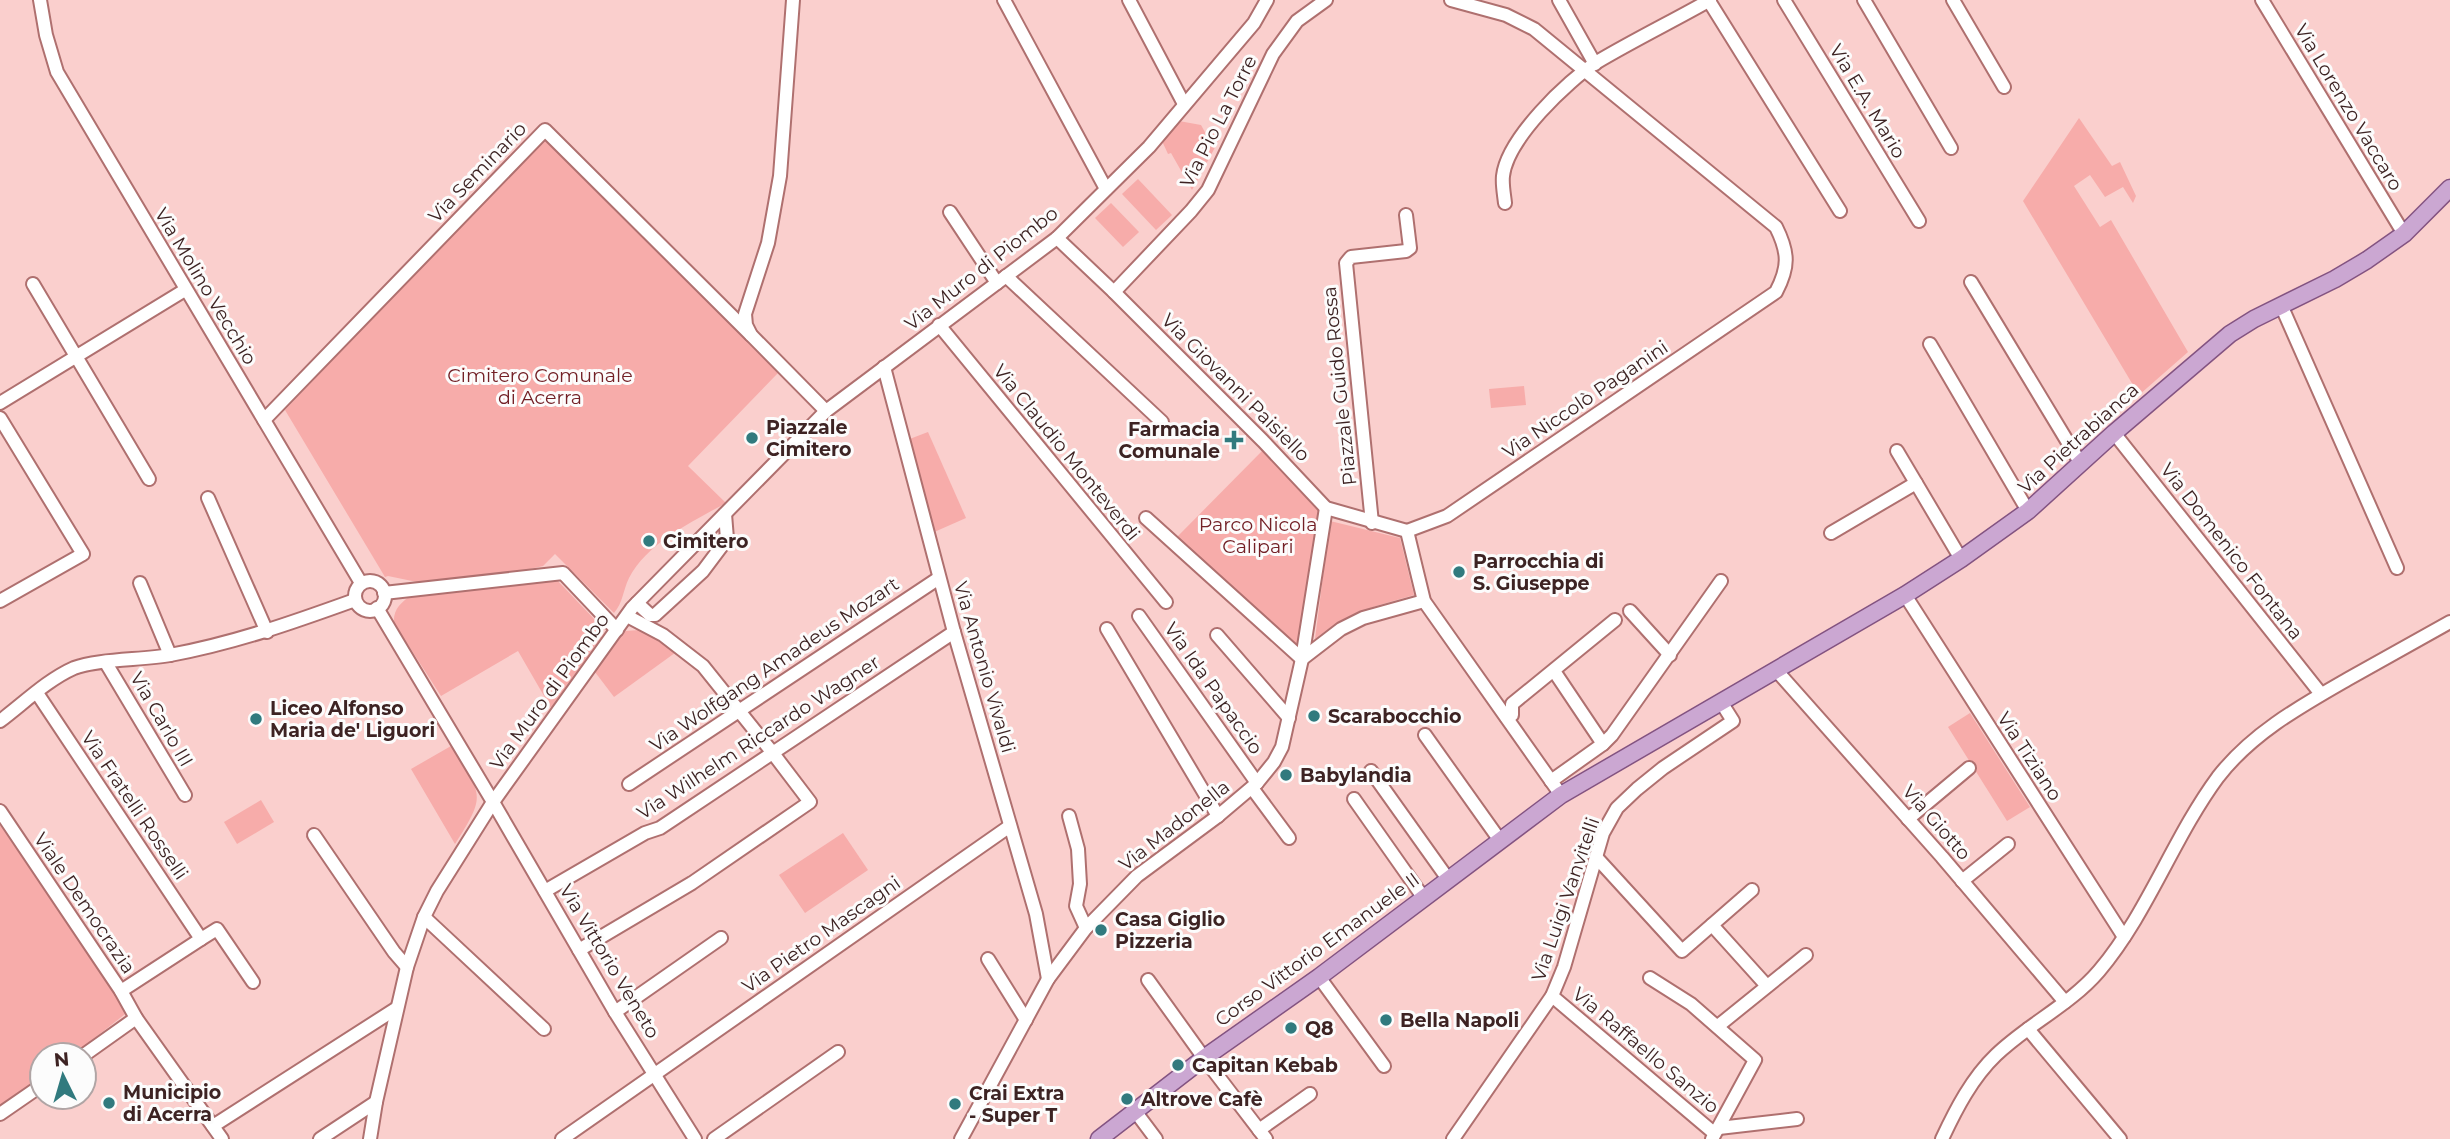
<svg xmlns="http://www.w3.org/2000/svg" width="2450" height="1139" font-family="Montserrat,sans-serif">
<rect width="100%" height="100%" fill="#facfcd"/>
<g fill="#f7acaa">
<path d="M 2079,118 L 2112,166 L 2120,162 L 2136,196 L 2133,203 L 2123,187 L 2105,197 L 2090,175 L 2074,186 L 2100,227 L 2111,220 L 2188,352 L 2139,395 L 2023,201 Z"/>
<path d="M 1179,121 L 1201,125 L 1206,134 L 1213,130 L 1219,140 L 1192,190 L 1171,153 L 1168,154 L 1162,141 Z"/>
<path d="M 544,137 L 778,373 L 688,466 L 726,503 C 692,522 648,542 629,578 C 623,590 623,603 614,613 L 555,554 L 543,566 L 504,575 L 417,582 L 388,576 L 385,577 L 285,410 Z"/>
<path d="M 1138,179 L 1172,215 L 1156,230 L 1122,194 Z"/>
<path d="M 1111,203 L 1139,232 L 1123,247 L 1095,218 Z"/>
<path d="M 1524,386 L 1526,405 L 1491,408 L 1489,389 Z"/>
<path d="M 928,432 L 966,518 L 932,533 L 907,440 Z"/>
<path d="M 1263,450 L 1320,510 L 1298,647 L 1177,537 Z"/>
<path d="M 1330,521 L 1400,538 L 1414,595 C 1372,607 1350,612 1315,639 Z"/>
<path d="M 556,579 L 597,622 L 603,634 L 551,708 L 518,651 L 441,696 L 394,623 C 393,609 401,603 411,595 Z"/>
<path d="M 640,630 L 679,650 L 614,697 L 595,672 L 625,631 Z"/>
<path d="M 1970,713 L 2030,807 L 2007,821 L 1948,727 Z"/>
<path d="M 451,746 C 481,795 488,793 455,844 L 411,769 Z"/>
<path d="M 261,800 L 274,822 L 237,844 L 224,822 Z"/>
<path d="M 0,825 L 129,1011 L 73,1055 L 42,1055 L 42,1079 L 0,1113 Z"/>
<path d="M 843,833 L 868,870 L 805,913 L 779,875 Z"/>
</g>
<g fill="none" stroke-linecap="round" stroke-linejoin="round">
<g stroke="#af706f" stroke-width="16">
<g id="minor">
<path d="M 40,0 L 46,35 L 57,72 L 361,583"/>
<path d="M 793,0 L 780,176 L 768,243 L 745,314 L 746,325 L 751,335 L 826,411"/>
<path d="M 1004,0 L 1106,189"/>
<path d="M 1129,0 L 1184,104"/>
<path d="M 1559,0 L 1595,64"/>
<path d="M 1784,0 L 1919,221"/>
<path d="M 1864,0 L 1951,148"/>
<path d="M 1953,0 L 2004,87"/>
<path d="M 2262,0 L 2404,234"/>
<path d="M 1709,1 L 1840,211"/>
<path d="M 1505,203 C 1504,194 1502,184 1503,176 C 1507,139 1567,81 1597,62 C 1634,40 1673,21 1710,0"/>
<path d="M 950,212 L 997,283"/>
<path d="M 1057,238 L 1114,292 L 1263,441 L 1326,508 L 1407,531"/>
<path d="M 1006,276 L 1162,422"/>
<path d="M 1971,282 L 2081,464"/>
<path d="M 33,284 L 149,479"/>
<path d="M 1114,292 L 1191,211 L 1208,190 L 1273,54 L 1297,21 L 1326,0"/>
<path d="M 2281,305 L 2397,568"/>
<path d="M 939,325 L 1166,602"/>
<path d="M 1930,344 L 2028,511"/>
<path d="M 884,367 L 954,632 L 1036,914 L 1048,979"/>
<path d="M 0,403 L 185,290"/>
<path d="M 0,418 L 83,554 L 0,601"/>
<path d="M 264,420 L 545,130 L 751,335"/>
<path d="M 2114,433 L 2321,694"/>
<path d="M 1897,451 L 1916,483"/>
<path d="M 208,498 L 267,632"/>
<path d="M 1146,518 L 1302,659"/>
<path d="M 1372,523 L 1346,263 L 1351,257 L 1406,251 L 1410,248 L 1406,215"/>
<path d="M 1407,531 L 1447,516 L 1776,292 C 1789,267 1789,253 1776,227 L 1534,29 L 1506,15 L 1451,0"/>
<path d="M 1407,531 L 1424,601 L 1561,795"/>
<path d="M 1831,533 L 1916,483 L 1961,559"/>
<circle cx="370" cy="596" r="15"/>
<path d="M 140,583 L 170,655"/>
<path d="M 384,593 L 563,573 L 617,630"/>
<path d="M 1905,595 L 2124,937"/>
<path d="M 637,603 L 650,615 L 655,615 L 703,571 L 727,539 L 725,514"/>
<path d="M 377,608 L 493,802 L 615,1012 L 695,1139"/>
<path d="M 1630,611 L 1670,655"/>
<path d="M 1139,616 L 1257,783"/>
<path d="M 1107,629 L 1218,816"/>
<path d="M 1217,635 L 1289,718"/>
<path d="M 1302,659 L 1341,629 L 1363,618 L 1424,601"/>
<path d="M 106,663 L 185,795"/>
<path d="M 1776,670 L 1942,857 L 2065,1002"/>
<path d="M 1554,671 L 1603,744"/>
<path d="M 37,693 L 201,939 L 217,929 L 253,982"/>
<path d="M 1507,718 L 1512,715 L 1512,704 L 1615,620"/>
<path d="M 0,721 C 24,703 47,680 74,668 C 97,659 143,660 170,655 C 235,643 294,622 355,600"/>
<path d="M 1425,735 L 1499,839"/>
<path d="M 1371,771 L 1448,879"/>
<path d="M 1551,781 L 1603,744 L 1612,735 L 1721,581"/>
<path d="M 629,784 L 939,578"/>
<path d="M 1252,788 L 1289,838"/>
<path d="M 1354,799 L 1423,897"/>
<path d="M 0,811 L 121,991 L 136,1018 L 222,1139"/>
<path d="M 1069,816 L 1078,849 L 1080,884 L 1076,906 L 1086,928"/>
<path d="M 1908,819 L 1969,768"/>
<path d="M 314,835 L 394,952 L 407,967"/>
<path d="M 1596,857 L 1682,951 L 1752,890"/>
<path d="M 1962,881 L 2008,844"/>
<path d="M 545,891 L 645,833 L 660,828 L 954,632"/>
<path d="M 424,917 L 544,1029"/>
<path d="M 1712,925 L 1767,986"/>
<path d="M 579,950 L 692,883 L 810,802 L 772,752 L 703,666 L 663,635 L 627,616"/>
<path d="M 988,959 L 1026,1020"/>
<path d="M 1319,977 L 1384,1066"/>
<path d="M 1650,978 L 1691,1004 L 1755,1060 L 1712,1139"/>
<path d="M 1148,980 L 1204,1058 L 1266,1139"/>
<path d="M 121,991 L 201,939"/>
<path d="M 1552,996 L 1714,1133"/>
<path d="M 615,1012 L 721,938"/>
<path d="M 1718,1026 L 1806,955"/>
<path d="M 2028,1029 L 2120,1139"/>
<path d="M 84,1055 L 136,1018"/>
<path d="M 1135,1111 L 1156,1139"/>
<path d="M 0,1114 L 42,1085"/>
<path d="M 213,1126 L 397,1008"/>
<path d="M 1719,1128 L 1797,1119"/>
<path d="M 1259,1130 L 1310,1094"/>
<path d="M 320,1139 L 376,1102"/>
<path d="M 370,1139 L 376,1102 L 407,967 L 424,917 L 437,891 L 493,802 L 632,608 L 826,411 L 1057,238 L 1149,147 L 1254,23 L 1267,0"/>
<path d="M 562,1139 L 1010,826"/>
<path d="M 714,1139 L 838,1052"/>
<path d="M 961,1139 L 1048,979 L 1086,928 L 1137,876 L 1218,816 L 1257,783 L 1274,762 L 1282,747 L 1302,659 L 1326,508"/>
<path d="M 1453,1139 L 1552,996 L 1564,967 L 1603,833 L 1617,808 L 1637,789 L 1663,768 L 1733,721 L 1721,702"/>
<path d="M 1942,1139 C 1956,1109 1972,1078 1996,1055 C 2028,1024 2070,1005 2099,971 C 2148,913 2173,838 2218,777 C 2252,733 2301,706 2348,679 C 2382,660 2416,641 2450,622"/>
</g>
</g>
<g stroke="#835381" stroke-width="19">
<path id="major" d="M 1099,1139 L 1204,1058 L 1319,977 L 1561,795 L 1905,595 L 1961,559 L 2028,511 L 2114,433 L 2230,334 L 2254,319 L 2335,279 L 2367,260 L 2404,234 L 2450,188"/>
</g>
<use href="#minor" stroke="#fff" stroke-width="12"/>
<use href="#major" stroke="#cba7d2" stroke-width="16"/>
</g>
<g fill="#317a7e" stroke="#fcfcfc" stroke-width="2.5">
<circle cx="752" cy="438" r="7"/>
<path d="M1230.5 429.5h7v7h7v7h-7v7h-7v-7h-7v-7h7z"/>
<circle cx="649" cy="541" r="7"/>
<circle cx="1459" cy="572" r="7"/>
<circle cx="1314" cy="716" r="7"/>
<circle cx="256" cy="719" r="7"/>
<circle cx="1286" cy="775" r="7"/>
<circle cx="1101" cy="930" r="7"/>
<circle cx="1386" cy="1020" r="7"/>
<circle cx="1291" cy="1028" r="7"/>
<circle cx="1178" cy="1065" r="7"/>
<circle cx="1127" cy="1099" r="7"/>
<circle cx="109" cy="1103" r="7"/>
<circle cx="955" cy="1104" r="7"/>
</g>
<g text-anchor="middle" stroke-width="6" stroke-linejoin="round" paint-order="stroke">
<g font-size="19" fill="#3d2323" stroke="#fcfcfc">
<text transform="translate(1868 101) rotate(59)" y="7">Via E.A. Mario</text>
<text transform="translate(2349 107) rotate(59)" y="7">Via Lorenzo Vaccaro</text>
<text transform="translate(1218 121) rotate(-63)" y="7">Via Pio La Torre</text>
<text transform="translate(477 172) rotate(-46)" y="7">Via Seminario</text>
<text transform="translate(981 268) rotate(-38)" y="7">Via Muro di Piombo</text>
<text transform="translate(206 286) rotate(59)" y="7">Via Molino Vecchio</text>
<text transform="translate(1339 386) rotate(-96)" y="7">Piazzale Guido Rossa</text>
<text transform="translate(1236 387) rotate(45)" y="7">Via Giovanni Paisiello</text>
<text transform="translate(1585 399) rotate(-34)" y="7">Via Niccolò Paganini</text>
<text transform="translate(2078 438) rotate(-42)" y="7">Via Pietrabianca</text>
<text transform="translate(1067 452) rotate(51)" y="7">Via Claudio Monteverdi</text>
<text transform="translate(2232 551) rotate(52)" y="7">Via Domenico Fontana</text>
<text transform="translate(774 664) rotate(-34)" y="7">Via Wolfgang Amadeus Mozart</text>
<text transform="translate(985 667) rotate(74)" y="7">Via Antonio Vivaldi</text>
<text transform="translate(1214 688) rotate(55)" y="7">Via Ida Papaccio</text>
<text transform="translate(549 691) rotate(-54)" y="7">Via Muro di Piombo</text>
<text transform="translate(162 719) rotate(60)" y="7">Via Carlo III</text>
<text transform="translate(758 737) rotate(-33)" y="7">Via Wilhelm Riccardo Wagner</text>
<text transform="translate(2030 756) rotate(57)" y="7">Via Tiziano</text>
<text transform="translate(135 805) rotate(56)" y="7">Via Fratelli Rosselli</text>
<text transform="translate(1937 822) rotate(49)" y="7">Via Giotto</text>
<text transform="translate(1174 825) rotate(-38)" y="7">Via Madonella</text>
<text transform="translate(1565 899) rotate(-71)" y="7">Via Luigi Vanvitelli</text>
<text transform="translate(85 903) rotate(56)" y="7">Viale Democrazia</text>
<text transform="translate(821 934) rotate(-35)" y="7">Via Pietro Mascagni</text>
<text transform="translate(1317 949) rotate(-36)" y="7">Corso Vittorio Emanuele II</text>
<text transform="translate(610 961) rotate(59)" y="7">Via Vittorio Veneto</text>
<text transform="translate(1646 1050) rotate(40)" y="7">Via Raffaello Sanzio</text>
</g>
<g font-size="19" fill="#732026" stroke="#fcfcfc">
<text x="540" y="382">Cimitero Comunale<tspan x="540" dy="22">di Acerra</tspan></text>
<text x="1258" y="531">Parco Nicola<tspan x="1258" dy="22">Calipari</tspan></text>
</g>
<g font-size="19" font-weight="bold" fill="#3d2323" stroke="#fcfcfc" text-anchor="start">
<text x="766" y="434">Piazzale<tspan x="766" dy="22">Cimitero</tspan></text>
<text x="1220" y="436" text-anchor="end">Farmacia<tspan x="1220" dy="22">Comunale</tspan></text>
<text x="663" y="548">Cimitero</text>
<text x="1473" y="568">Parrocchia di<tspan x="1473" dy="22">S. Giuseppe</tspan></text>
<text x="270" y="715">Liceo Alfonso<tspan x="270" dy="22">Maria de' Liguori</tspan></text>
<text x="1328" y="723">Scarabocchio</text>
<text x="1300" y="782">Babylandia</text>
<text x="1115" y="926">Casa Giglio<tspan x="1115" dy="22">Pizzeria</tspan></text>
<text x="1400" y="1027">Bella Napoli</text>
<text x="1305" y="1035">Q8</text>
<text x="1192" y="1072">Capitan Kebab</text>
<text x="123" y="1099">Municipio<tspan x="123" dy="22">di Acerra</tspan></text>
<text x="969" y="1100">Crai Extra<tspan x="969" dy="22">- Super T</tspan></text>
<text x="1141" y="1106">Altrove Cafè</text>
</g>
</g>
<g transform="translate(63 1076) rotate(355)"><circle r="33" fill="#fcfcfc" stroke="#b0a5a5" stroke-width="2"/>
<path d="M0-5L12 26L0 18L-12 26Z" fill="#317a7e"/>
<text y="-10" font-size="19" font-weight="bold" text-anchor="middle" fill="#3d2323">N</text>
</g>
</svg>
